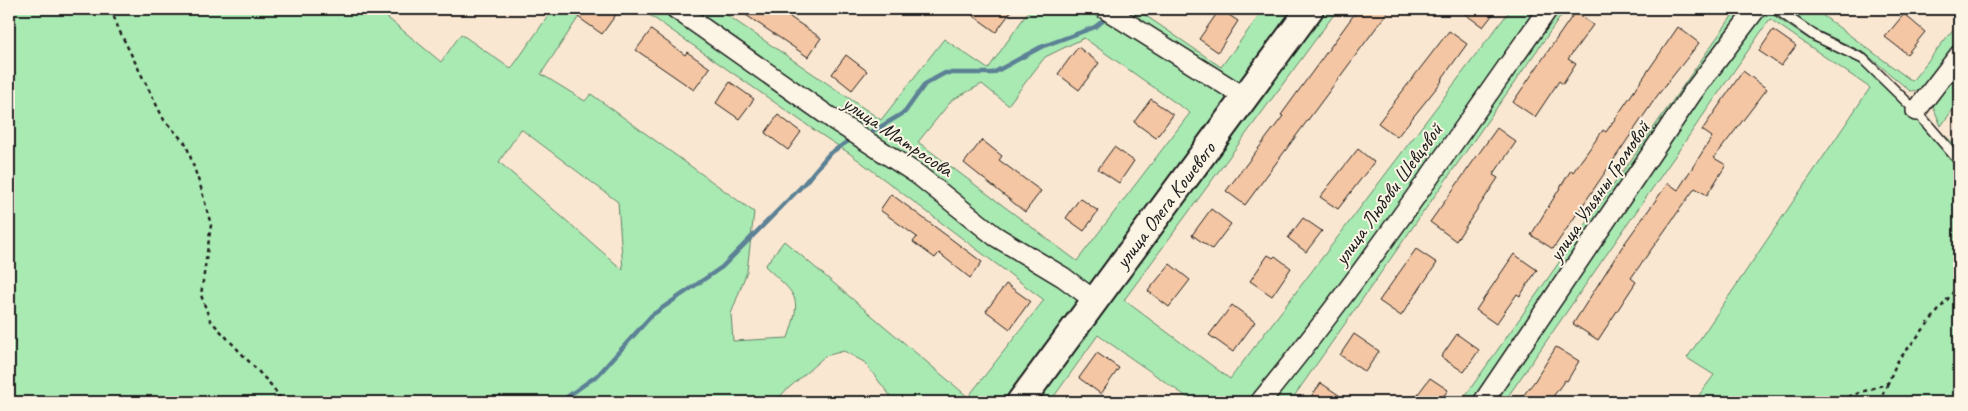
<svg xmlns="http://www.w3.org/2000/svg" width="1968" height="411" font-family="Caveat,sans-serif">
<rect width="100%" height="100%" fill="#fae7d1"/>
<filter id="ink" filterUnits="userSpaceOnUse"><feTurbulence type="fractalNoise" baseFrequency=".02" numOctaves="2"/><feDisplacementMap in="SourceGraphic" scale="10" xChannelSelector="R" yChannelSelector="G"/><feConvolveMatrix kernelMatrix="1 2 1 2 8 2 1 2 1" color-interpolation-filters="sRGB"/></filter>
<g filter="url(#ink)">
<g fill="#a9eab3" stroke="#628368" fill-rule="evenodd">
<path d="M 9,9 L 377,9 L 441,62 L 461,34 L 511,69 L 553,9 L 584,9 L 541,74 L 585,101 L 591,94 L 754,212 L 747,271 L 731,314 L 733,341 L 788,338 C 803,294 796,296 765,266 L 784,241 L 968,397 L 1044,300 L 849,153 L 817,132 L 641,9 L 668,9 L 1064,282 L 1079,300 L 1011,402 L 895,402 L 864,362 L 844,351 L 825,356 L 782,394 L 778,402 L 9,402 ZM 521,129 L 618,202 L 623,270 L 499,162 Z"/>
<path d="M 683,9 L 718,9 L 881,120 L 944,39 L 988,69 L 1030,9 L 1098,9 L 1231,94 L 1233,101 L 1095,290 L 997,232 ZM 1084,38 L 1190,113 L 1077,261 L 918,142 L 952,100 L 982,84 L 1008,105 L 1045,57 Z"/>
<path d="M 1115,9 L 1136,9 L 1221,67 L 1264,9 L 1301,9 L 1244,85 L 1236,85 Z"/>
<path d="M 1321,9 L 1338,9 L 1124,300 L 1230,379 L 1511,9 L 1541,9 L 1287,359 L 1251,402 L 1194,402 L 1098,335 L 1050,402 L 1031,402 Z"/>
<path d="M 1554,9 L 1566,9 L 1290,402 L 1268,402 Z"/>
<path d="M 1737,9 L 1744,9 L 1731,33 L 1476,402 L 1461,402 Z"/>
<path d="M 1764,9 L 1810,40 L 1862,63 L 1959,148 L 1959,402 L 1694,402 L 1714,375 L 1687,358 L 1870,88 L 1770,19 L 1504,402 L 1492,402 L 1700,92 Z"/>
<path d="M 1785,9 L 1814,9 L 1912,81 L 1959,22 L 1959,43 L 1922,90 L 1910,91 L 1865,53 L 1816,30 Z"/>
<path d="M 1959,69 L 1959,101 L 1941,126 L 1932,104 Z"/>
</g>
<g fill="none" stroke-linecap="round" stroke-linejoin="round">
<g stroke="#5b8195" stroke-width="4.5">
<path d="M 865,134 L 877,129 L 905,112 L 925,84 L 945,73 L 993,73 L 1041,47 L 1095,27 L 1108,17"/>
<path d="M 560,402 L 599,374 L 652,315 L 722,267 L 803,185 L 829,154 L 853,138"/>
</g>
</g>
<g fill="#f4c6a3" stroke="#1c1c1c">
<path d="M 584,9 L 620,9 L 602,34 L 578,17 Z"/>
<path d="M 737,9 L 778,9 L 821,38 L 808,57 Z"/>
<path d="M 964,9 L 1013,9 L 996,32 Z"/>
<path d="M 1220,9 L 1238,21 L 1218,52 L 1199,39 Z"/>
<path d="M 1358,9 L 1390,9 L 1245,205 L 1226,191 L 1283,116 L 1281,115 Z"/>
<path d="M 1458,9 L 1497,9 L 1483,27 Z"/>
<path d="M 1575,12 L 1593,25 L 1568,59 L 1576,64 L 1563,84 L 1559,81 L 1535,117 L 1513,102 Z"/>
<path d="M 1904,14 L 1925,32 L 1907,54 L 1885,37 Z"/>
<path d="M 1678,27 L 1699,43 L 1657,96 L 1553,249 L 1531,235 L 1571,170 L 1573,172 L 1603,130 L 1606,132 Z"/>
<path d="M 651,30 L 685,55 L 687,52 L 710,68 L 694,90 L 636,50 Z"/>
<path d="M 1773,30 L 1796,46 L 1781,66 L 1759,51 Z"/>
<path d="M 1449,31 L 1467,44 L 1441,80 L 1442,81 L 1397,137 L 1378,123 Z"/>
<path d="M 1078,47 L 1099,63 L 1079,90 L 1058,74 Z"/>
<path d="M 846,55 L 867,71 L 852,90 L 832,74 Z"/>
<path d="M 1743,71 L 1767,89 L 1714,158 L 1726,165 L 1707,195 L 1695,188 L 1631,278 L 1636,282 L 1598,340 L 1573,324 L 1622,247 L 1668,183 L 1678,190 L 1712,137 L 1702,130 Z"/>
<path d="M 730,82 L 754,99 L 739,119 L 716,103 Z"/>
<path d="M 1151,99 L 1173,115 L 1156,138 L 1134,122 Z"/>
<path d="M 778,115 L 801,132 L 788,150 L 765,133 Z"/>
<path d="M 1497,128 L 1516,142 L 1493,175 L 1498,178 L 1456,241 L 1430,222 Z"/>
<path d="M 982,140 L 1002,156 L 999,160 L 1041,191 L 1025,212 L 964,163 Z"/>
<path d="M 1114,147 L 1134,161 L 1119,183 L 1098,169 Z"/>
<path d="M 1358,149 L 1374,162 L 1338,209 L 1320,197 Z"/>
<path d="M 891,194 L 982,262 L 970,278 L 939,253 L 935,258 L 913,242 L 917,237 L 880,210 Z"/>
<path d="M 1080,198 L 1098,211 L 1084,231 L 1066,218 Z"/>
<path d="M 1211,209 L 1231,224 L 1212,249 L 1192,235 Z"/>
<path d="M 1303,218 L 1322,231 L 1306,252 L 1288,238 Z"/>
<path d="M 1416,249 L 1437,263 L 1401,316 L 1379,301 Z"/>
<path d="M 1514,254 L 1537,270 L 1520,296 L 1517,294 L 1496,324 L 1476,310 Z"/>
<path d="M 1268,255 L 1273,258 L 1275,256 L 1291,268 L 1272,296 L 1250,281 Z"/>
<path d="M 1170,264 L 1190,280 L 1169,307 L 1148,291 Z"/>
<path d="M 1006,284 L 1030,301 L 1010,329 L 986,311 Z"/>
<path d="M 1232,305 L 1255,322 L 1233,352 L 1209,335 Z"/>
<path d="M 1354,334 L 1379,351 L 1365,372 L 1340,355 Z"/>
<path d="M 1457,334 L 1479,350 L 1464,372 L 1441,357 Z"/>
<path d="M 1556,347 L 1579,361 L 1567,381 L 1565,380 L 1549,402 L 1518,402 L 1534,382 Z"/>
<path d="M 1097,353 L 1119,368 L 1101,394 L 1079,378 Z"/>
<path d="M 1430,378 L 1448,390 L 1439,402 L 1412,402 Z"/>
<path d="M 1321,383 L 1349,402 L 1307,402 Z"/>
</g>
<g fill="none" stroke-linecap="round" stroke-linejoin="round">
<g stroke="#1c1c1c" stroke-width="12">
<path id="lane" d="M 1776,9 L 1815,36 L 1863,59 L 1916,111 L 1959,161"/>
</g>
<g stroke="#1c1c1c" stroke-width="22">
<g id="street">
<path d="M 676,9 L 834,120 L 917,174 L 995,236 L 1063,277 L 1094,300"/>
<path d="M 1105,9 L 1246,98"/>
<path d="M 1916,111 L 1959,55"/>
<path d="M 1260,402 C 1363,277 1454,141 1548,9"/>
<path d="M 1483,402 L 1693,92 L 1756,9"/>
</g>
</g>
<g stroke="#1c1c1c" stroke-width="30">
<path id="secondary" d="M 1020,402 L 1310,9"/>
</g>
<g stroke="#1c1c1c" stroke-width="2.5" stroke-dasharray="4 4" stroke-linecap="butt">
<path d="M 111,9 L 119,30 L 164,120 L 186,144 L 201,188 L 211,225 L 201,295 L 210,320 L 272,386 L 283,402"/>
<path d="M 1833,402 L 1888,383 L 1897,362 L 1959,285"/>
<path d="M 1879,402 L 1888,383"/>
</g>
<use href="#lane" stroke="#fcf5e5" stroke-width="9"/>
<use href="#street" stroke="#fcf5e5" stroke-width="19"/>
<use href="#secondary" stroke="#fcf5e5" stroke-width="26"/>
</g>
</g>
<g text-anchor="middle" stroke-width="4" stroke-linejoin="round" paint-order="stroke">
<g font-size="21" fill="#1c1c1c" stroke="#fcf5e5">
<text transform="translate(898 136) rotate(34)" y="7">улица Матросова</text>
<text transform="translate(1599 191) rotate(-56)" y="7">улица Ульяны Громовой</text>
<text transform="translate(1388 194) rotate(-54)" y="7">улица Любови Шевцовой</text>
<text transform="translate(1165 205) rotate(-53)" y="7">улица Олега Кошевого</text>
</g>
</g>
<rect width="1968" height="411" fill="none" stroke="#fcf5e5" stroke-width="30"/>
<rect x="15" y="15" width="1938" height="381" fill="none" stroke="#1c1c1c" stroke-width="2" filter="url(#ink)"/>
</svg>
